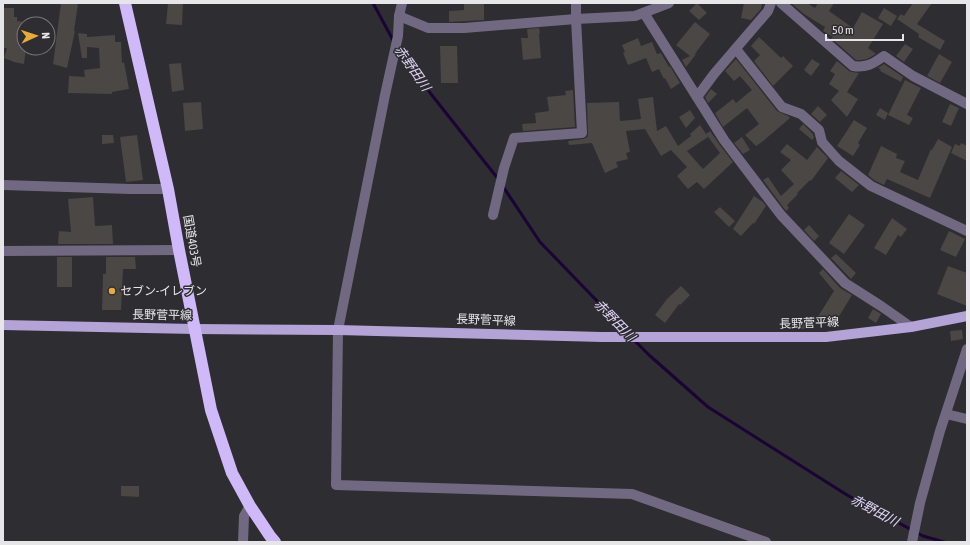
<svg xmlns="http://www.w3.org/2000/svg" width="970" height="545" font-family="'Asap Condensed','Noto Sans JP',sans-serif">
<rect width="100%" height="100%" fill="#2e2d31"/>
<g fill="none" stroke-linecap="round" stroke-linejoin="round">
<g stroke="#1b0435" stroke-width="3">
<path d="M 373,3 L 394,42"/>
<path d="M 398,48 L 431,94 L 499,180"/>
<path d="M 502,185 L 540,242 L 629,334"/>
<path d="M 634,340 L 649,355 L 708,407 L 847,495 L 923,536 L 944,542"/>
</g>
</g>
<g fill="#4a4744">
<path d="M 61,3 L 78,4 L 74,31 L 75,31 L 67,68 L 53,64 Z"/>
<path d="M 168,3 L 183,3 L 182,25 L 166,24 Z"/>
<path d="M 464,3 L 484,3 L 484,20 L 449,22 L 449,11 L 464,10 Z"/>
<path d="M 697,3 L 707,13 L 699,20 L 689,11 Z"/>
<path d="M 744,3 L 762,3 L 761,9 L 751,20 L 741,18 Z"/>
<path d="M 791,3 L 807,3 L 815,8 L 818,3 L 834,3 L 829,11 L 853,28 L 862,12 L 883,24 L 868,48 L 876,54 L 867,59 L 861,60 L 856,60 L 831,38 L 833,37 L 823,31 L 825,27 L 804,14 Z"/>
<path d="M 913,3 L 932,3 L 917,24 L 945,41 L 940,50 L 918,37 L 919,34 L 897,19 L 901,14 L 904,16 Z"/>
<path d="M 3,8 L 14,8 L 14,17 L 17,17 L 17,21 L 24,22 L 24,48 L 26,48 L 24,64 L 14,62 L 4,58 L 7,48 L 3,48 Z"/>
<path d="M 884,8 L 897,16 L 891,26 L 878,18 Z"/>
<path d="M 695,22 L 710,34 L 694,55 L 697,53 L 686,67 L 682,60 L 690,56 L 676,45 Z"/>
<path d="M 539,28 L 540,33 L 539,34 L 541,58 L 523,60 L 521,38 L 528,38 L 527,29 Z"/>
<path d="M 78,33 L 87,34 L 87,37 L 115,35 L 115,42 L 121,42 L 122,63 L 124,62 L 129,89 L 112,92 L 112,94 L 68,93 L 69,76 L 85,77 L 84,70 L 100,68 L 99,48 L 87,47 L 87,58 L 82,58 Z"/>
<path d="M 759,37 L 781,58 L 783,56 L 793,66 L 773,86 L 754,61 L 760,55 L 751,46 Z"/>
<path d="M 638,38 L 641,46 L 652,42 L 657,54 L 661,53 L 669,67 L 670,66 L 680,83 L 671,89 L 665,78 L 664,79 L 659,69 L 652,72 L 646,58 L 628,65 L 623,53 L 625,52 L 622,45 Z"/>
<path d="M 905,44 L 913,49 L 904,62 L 896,56 Z"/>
<path d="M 440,46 L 457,46 L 458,83 L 441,83 Z"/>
<path d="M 939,54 L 952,62 L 940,83 L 927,76 Z"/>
<path d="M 736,59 L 777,111 L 788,116 L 790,118 L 762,142 L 756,146 L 745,135 L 759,124 L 747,108 L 723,127 L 715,113 L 733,99 L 736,103 L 752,90 L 740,76 L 734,81 L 725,71 Z"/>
<path d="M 812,59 L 820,64 L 811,76 L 804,70 Z"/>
<path d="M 837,61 L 849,71 L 852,72 L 859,73 L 847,92 L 858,99 L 847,117 L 831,100 L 839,91 L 829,84 L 835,74 L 830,71 Z"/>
<path d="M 181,63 L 184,90 L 172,92 L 169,64 Z"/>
<path d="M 884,64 L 903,77 L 901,82 L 880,71 L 881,70 L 878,68 Z"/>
<path d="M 905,80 L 921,88 L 907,115 L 913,118 L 909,125 L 888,115 Z"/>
<path d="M 711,89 L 717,94 L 708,103 L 705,97 Z"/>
<path d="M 573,90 L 575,127 L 523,131 L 522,124 L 536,123 L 535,113 L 549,111 L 547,97 L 566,95 L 565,91 Z"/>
<path d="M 653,97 L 657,131 L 666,126 L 678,146 L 691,136 L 690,134 L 700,125 L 708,137 L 687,151 L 703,169 L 720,153 L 706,134 L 710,131 L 719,144 L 733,162 L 704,189 L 697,182 L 688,189 L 677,176 L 687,167 L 671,150 L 661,156 L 645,129 L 626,131 L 630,152 L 626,153 L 628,159 L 616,162 L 618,167 L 605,173 L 592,143 L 569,145 L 568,141 L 583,139 L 586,138 L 588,136 L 587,103 L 619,102 L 620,121 L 641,119 L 638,99 Z"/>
<path d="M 201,102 L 203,129 L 185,131 L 183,103 Z"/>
<path d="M 950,104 L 959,108 L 951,126 L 942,122 Z"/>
<path d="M 818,106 L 827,115 L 820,122 L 811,114 Z"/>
<path d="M 880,108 L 888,113 L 885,120 L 876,115 Z"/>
<path d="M 690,110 L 695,118 L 686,128 L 679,117 Z"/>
<path d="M 854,120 L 867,128 L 858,143 L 860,145 L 853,156 L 837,146 Z"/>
<path d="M 803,124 L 813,134 L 814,138 L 812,140 L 799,129 Z"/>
<path d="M 102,135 L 113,135 L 114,143 L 102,144 Z"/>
<path d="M 137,135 L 143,180 L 126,182 L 120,137 Z"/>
<path d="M 742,137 L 750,150 L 743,154 L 734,143 Z"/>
<path d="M 938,139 L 952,147 L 930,198 L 887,179 L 884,185 L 874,180 L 868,175 L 881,146 L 897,154 L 896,158 L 905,161 L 900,172 L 918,180 L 931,149 L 932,150 Z"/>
<path d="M 961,143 L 967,146 L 967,161 L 951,153 L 955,144 L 960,146 Z"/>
<path d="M 787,144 L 807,160 L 817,147 L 828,158 L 811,181 L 810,180 L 797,193 L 798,194 L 787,205 L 789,208 L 786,211 L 763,180 L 768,177 L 781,196 L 794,184 L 781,170 L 791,160 L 780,152 Z"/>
<path d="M 841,171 L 859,185 L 852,192 L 835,178 Z"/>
<path d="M 754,196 L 763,202 L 766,206 L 754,224 L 753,223 L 741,236 L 733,229 Z"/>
<path d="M 93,197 L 95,226 L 112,225 L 113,244 L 58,244 L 59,231 L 71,232 L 68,199 Z"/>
<path d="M 720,207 L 735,221 L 729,227 L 714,212 Z"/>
<path d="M 849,214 L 865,225 L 844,254 L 829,243 Z"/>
<path d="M 892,218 L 907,229 L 901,237 L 898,235 L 886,255 L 874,248 Z"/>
<path d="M 809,225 L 819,236 L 814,241 L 804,230 Z"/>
<path d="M 949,231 L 965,239 L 956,257 L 940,250 Z"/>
<path d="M 836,254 L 856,273 L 851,279 L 831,258 Z"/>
<rect x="57" y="257" width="15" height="30"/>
<path d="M 106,257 L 135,257 L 136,269 L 123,269 L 121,310 L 102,310 L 103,274 L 106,274 Z"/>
<path d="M 948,266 L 967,273 L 967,306 L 937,294 Z"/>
<path d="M 823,269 L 840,288 L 852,295 L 832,328 L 817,318 L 834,291 L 819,273 Z"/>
<path d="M 681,286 L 690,295 L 680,305 L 679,304 L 665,323 L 655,315 L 667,299 Z"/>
<path d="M 873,309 L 881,314 L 876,323 L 868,318 Z"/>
<rect x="796" y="319" width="17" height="10"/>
<path d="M 962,330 L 963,339 L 951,341 L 950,331 Z"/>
<path d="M 121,486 L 139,486 L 139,497 L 121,496 Z"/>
</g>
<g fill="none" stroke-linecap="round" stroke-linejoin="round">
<g stroke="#716982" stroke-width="10">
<path d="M 402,3 L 399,16 L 398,36 L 385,95 L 338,330 L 336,485 L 632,494 L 766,542"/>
<path d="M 781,3 L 853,66 C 866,68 873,64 884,56 L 913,76 L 967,104"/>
<path d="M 644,13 L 724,140 L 781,215 L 845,283 L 881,306 L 911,327"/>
<path d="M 399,16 L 428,28 L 464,28 L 576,19 L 635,16 L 669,3"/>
<path d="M 736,49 L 782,107 L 801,114 L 819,130 L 822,142 L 839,161 L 871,186 L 967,231"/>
<path d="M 697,97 L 714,74 L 768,11 L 771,3"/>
<path d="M 3,185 L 131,189 L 168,189"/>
<path d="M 493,215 L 504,168 L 514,138 L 582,133 L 576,19 L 576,3"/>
<path d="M 3,251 L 179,250"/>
<path d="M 946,414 L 967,419"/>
<path d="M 243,542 L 244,516 L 250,506"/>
<path d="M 912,542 L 920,503 L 940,431 L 967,349"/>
</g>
<path stroke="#b4a3d7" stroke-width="10" d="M 3,325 L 194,329 L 338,330 L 602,337 L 826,337 L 911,327 L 967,316"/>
<path stroke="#cfb9f9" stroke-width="12" d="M 125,3 L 168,189 L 179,250 L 211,410 L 232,473 L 250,506 L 270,536 L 275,542"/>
</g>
<circle fill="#eba93a" stroke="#2e2d31" stroke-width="1.5" cx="112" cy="291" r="4"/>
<g text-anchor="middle" stroke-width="3" stroke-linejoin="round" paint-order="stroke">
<g font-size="12" fill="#e6e5e7" stroke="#2e2d31">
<text transform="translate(192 241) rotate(80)" y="4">国道403号</text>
<text transform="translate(162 315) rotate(1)" y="4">長野菅平線</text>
<text transform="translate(486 320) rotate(2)" y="4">長野菅平線</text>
<text transform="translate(809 323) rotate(-2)" y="4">長野菅平線</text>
</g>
<g font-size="12" fill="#e6e5e7" stroke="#2e2d31" text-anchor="start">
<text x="120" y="295">セブン-イレブン</text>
</g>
<g font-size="13" font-style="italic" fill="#e2d7fa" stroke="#2e2d31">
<text transform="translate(413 68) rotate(55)" y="5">赤野田川</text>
<text transform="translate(615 320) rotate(46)" y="5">赤野田川</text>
<text transform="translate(875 510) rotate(28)" y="5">赤野田川</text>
</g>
</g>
<rect width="970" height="545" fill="none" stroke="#e6e5e7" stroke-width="8"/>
<g transform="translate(36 36) rotate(87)"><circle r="19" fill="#2e2d31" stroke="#78777a"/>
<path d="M0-3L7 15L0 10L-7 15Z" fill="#eba93a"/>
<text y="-6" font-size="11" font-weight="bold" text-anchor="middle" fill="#e6e5e7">N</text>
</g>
<path d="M826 34v6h77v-6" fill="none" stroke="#e6e5e7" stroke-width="2"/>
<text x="832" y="34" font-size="12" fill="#e6e5e7" stroke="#2e2d31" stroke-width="3" paint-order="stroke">50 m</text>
</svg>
